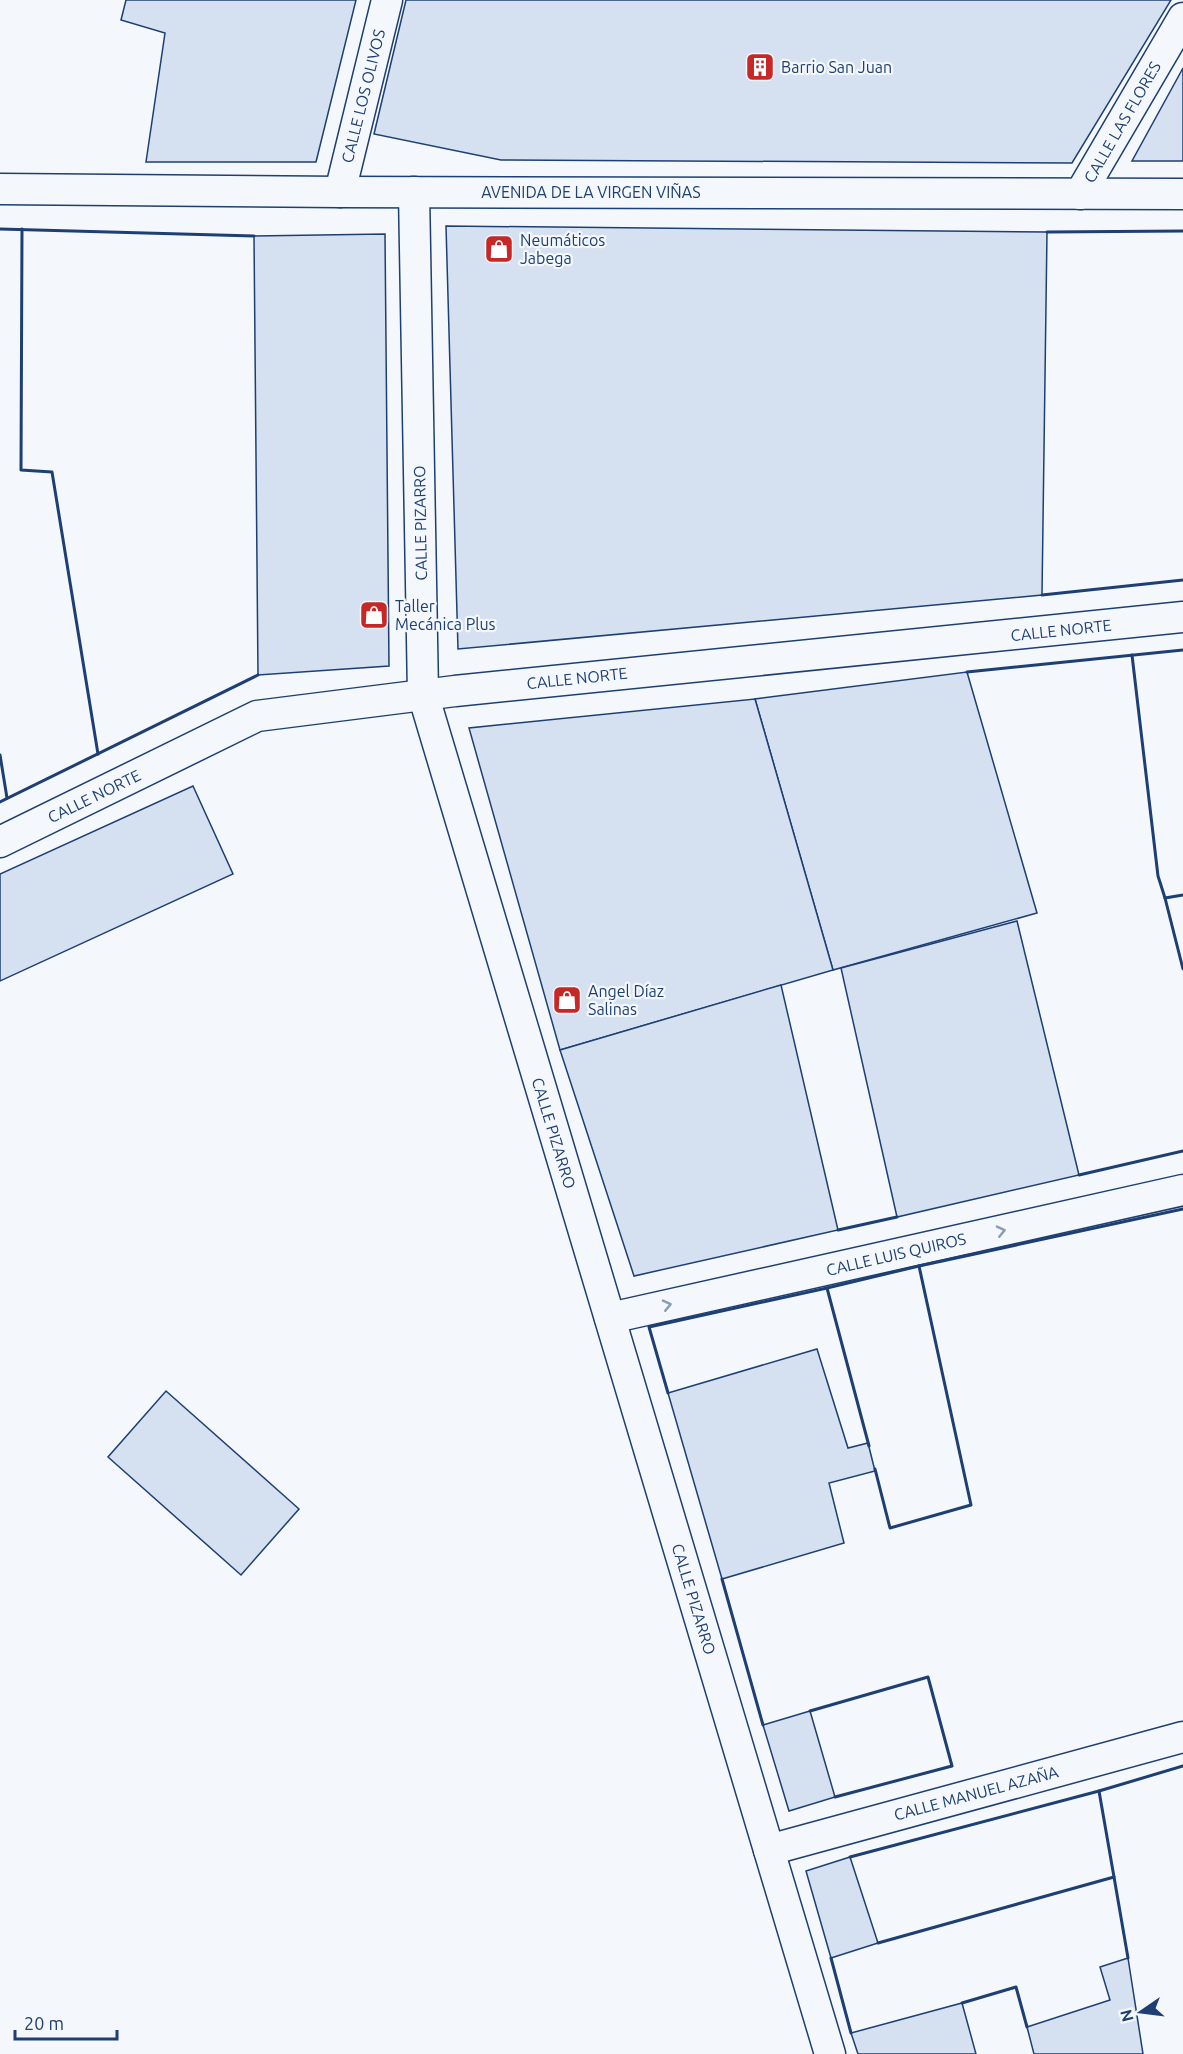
<svg xmlns="http://www.w3.org/2000/svg" width="1183" height="2054" font-family="Ubuntu,sans-serif">
<rect width="100%" height="100%" fill="#f4f7fb"/>
<g fill="#d5e0f0" stroke="#1d3f73" stroke-width="1.5">
<path d="M 126,0 L 356,0 L 316,162 L 146,162 L 165,33 L 121,20 Z"/>
<path d="M 406,0 L 1171,0 L 1072,163 L 501,160 L 374,134 Z"/>
<path d="M 1183,68 L 1183,161 L 1132,161 Z"/>
<path d="M 446,226 L 1047,232 L 1042,595 L 458,649 Z"/>
<path d="M 385,234 L 389,666 L 258,675 L 254,236 Z"/>
<path d="M 967,672 L 1037,913 L 833,970 L 755,699 Z"/>
<path d="M 755,699 L 833,970 L 560,1050 L 469,728 Z"/>
<path d="M 193,786 L 233,874 L 0,981 L 0,874 Z"/>
<path d="M 1017,921 L 1079,1175 L 897,1217 L 841,968 Z"/>
<path d="M 781,985 L 838,1230 L 634,1276 L 560,1050 Z"/>
<path d="M 817,1349 L 848,1448 L 868,1443 L 875,1471 L 829,1483 L 844,1543 L 722,1579 L 668,1393 Z"/>
<path d="M 166,1391 L 299,1509 L 241,1575 L 108,1457 Z"/>
<path d="M 810,1711 L 835,1797 L 789,1811 L 763,1725 Z"/>
<path d="M 850,1857 L 878,1943 L 831,1958 L 806,1871 Z"/>
<path d="M 1128,1958 L 1143,2054 L 1034,2054 L 1027,2027 L 1110,2000 L 1100,1967 Z"/>
<path d="M 962,2003 L 976,2054 L 858,2054 L 851,2033 Z"/>
</g>
<g fill="none" stroke-linecap="round" stroke-linejoin="round">
<g stroke="#1d3f73" stroke-width="33">
<g id="street">
<path d="M 0,189 L 340,192 L 1183,194"/>
<path d="M 340,192 L 387,0"/>
<path d="M 414,192 L 423,694 L 830,2054"/>
<path d="M 1080,194 L 1183,18"/>
<path d="M 0,842 L 257,716 L 455,691 L 1183,617"/>
<path d="M 610,1318 L 1183,1190"/>
<path d="M 769,1850 L 1183,1737"/>
</g>
</g>
<use href="#street" stroke="#f4f7fb" stroke-width="30"/>
<g stroke="#1d3f73" stroke-width="3">
<path d="M 0,229 L 254,236"/>
<path d="M 22,229 L 21,470 L 52,472 L 98,754"/>
<path d="M 1047,232 L 1183,231"/>
<path d="M 1042,595 L 1183,580"/>
<path d="M 1132,655 L 1158,876 L 1165,898 L 1183,895"/>
<path d="M 967,672 L 1183,650"/>
<path d="M 0,755 L 7,798"/>
<path d="M 0,802 L 258,675"/>
<path d="M 1165,898 L 1183,969"/>
<path d="M 1079,1175 L 1183,1151"/>
<path d="M 838,1230 L 897,1217"/>
<path d="M 668,1393 L 649,1327 L 827,1288"/>
<path d="M 869,1446 L 827,1288 L 919,1266 L 1183,1209"/>
<path d="M 875,1469 L 890,1528 L 971,1505 L 919,1266"/>
<path d="M 722,1579 L 763,1725"/>
<path d="M 810,1711 L 928,1677 L 952,1766 L 835,1797"/>
<path d="M 1099,1791 L 1183,1766"/>
<path d="M 850,1857 L 1099,1791 L 1114,1877 L 878,1943"/>
<path d="M 1114,1877 L 1128,1958"/>
<path d="M 831,1958 L 851,2033"/>
<path d="M 962,2003 L 1016,1987 L 1027,2027"/>
</g>
</g>
<defs><path id="oneway-chevron" d="M-2-3.5L2.5 0L-2 3.5" fill="none" stroke-width="1.6" stroke-linecap="round" stroke-linejoin="round" transform="scale(1.5)"/></defs>
<g stroke="#889bb7">
<use href="#oneway-chevron" transform="translate(1001 1231) rotate(-13)"/>
<use href="#oneway-chevron" transform="translate(667 1305) rotate(-13)"/>
</g>
<defs>
<g id="building-square" transform="scale(1.5)"><rect x="-9" y="-9" width="18" height="18" rx="4" fill="#c62828" stroke="#f4f7fb"/><path d="M-4-6H4V6H1V3H-1V6H-4ZM-2.5-4.3h1.7v1.8h-1.7ZM.8-4.3h1.7v1.8H.8ZM-2.5-1h1.7V.8h-1.7ZM.8-1h1.7V.8H.8Z" fill="#fff"/></g>
<g id="shop-square" transform="scale(1.5)"><rect x="-9" y="-9" width="18" height="18" rx="4" fill="#c62828" stroke="#f4f7fb"/><path d="M-5-2.5h2.3a2.7 3.5 0 0 1 5.4 0H5L5.5 6h-11ZM-1.5-2.5h3a1.5 2.3 0 0 0-3 0Z" fill="#fff"/></g>
</defs>
<g fill-rule="evenodd">
<use href="#building-square" x="760" y="67"/>
<use href="#shop-square" x="499" y="249"/>
<use href="#shop-square" x="374" y="615"/>
<use href="#shop-square" x="567" y="1000"/>
</g>
<g text-anchor="middle" stroke-width="4.5" stroke-linejoin="round" paint-order="stroke">
<g font-size="16" fill="#1d3f73" stroke="#f4f7fb" text-anchor="start">
<text x="781" y="73">Barrio San Juan</text>
<text x="520" y="246">Neumáticos<tspan x="520" dy="18">Jabega</tspan></text>
<text x="395" y="612">Taller<tspan x="395" dy="18">Mecánica Plus</tspan></text>
<text x="588" y="997">Angel Díaz<tspan x="588" dy="18">Salinas</tspan></text>
</g>
<g font-size="16" fill="#1d3f73" stroke="#f4f7fb">
<text transform="translate(363 96) rotate(-76)" y="6">CALLE LOS OLIVOS</text>
<text transform="translate(1122 122) rotate(-60)" y="6">CALLE LAS FLORES</text>
<text x="591" y="198">AVENIDA DE LA VIRGEN VIÑAS</text>
<text transform="translate(420 523) rotate(-91)" y="6">CALLE PIZARRO</text>
<text transform="translate(1061 630) rotate(-6)" y="6">CALLE NORTE</text>
<text transform="translate(577 678) rotate(-6)" y="6">CALLE NORTE</text>
<text transform="translate(94 796) rotate(-26)" y="6">CALLE NORTE</text>
<text transform="translate(554 1133) rotate(73)" y="6">CALLE PIZARRO</text>
<text transform="translate(896 1254) rotate(-13)" y="6">CALLE LUIS QUIROS</text>
<text transform="translate(694 1599) rotate(73)" y="6">CALLE PIZARRO</text>
<text transform="translate(976 1793) rotate(-15)" y="6">CALLE MANUEL AZAÑA</text>
</g>
</g>
<g transform="translate(1141 2012) rotate(256)" stroke="#f4f7fb" stroke-width="4.5" paint-order="stroke">
<path d="M0-4.5L10 22L0 15L-10 22Z" fill="#1d3f73"/>
<text y="-9" font-size="16" font-weight="bold" text-anchor="middle" fill="#1d3f73">N</text>
</g>
<path d="M15 2030v9h102v-9" fill="none" stroke="#1d3f73" stroke-width="3"/>
<text x="24" y="2030" font-size="18" fill="#1d3f73" stroke="#f4f7fb" stroke-width="4.5" paint-order="stroke">20 m</text>
</svg>
